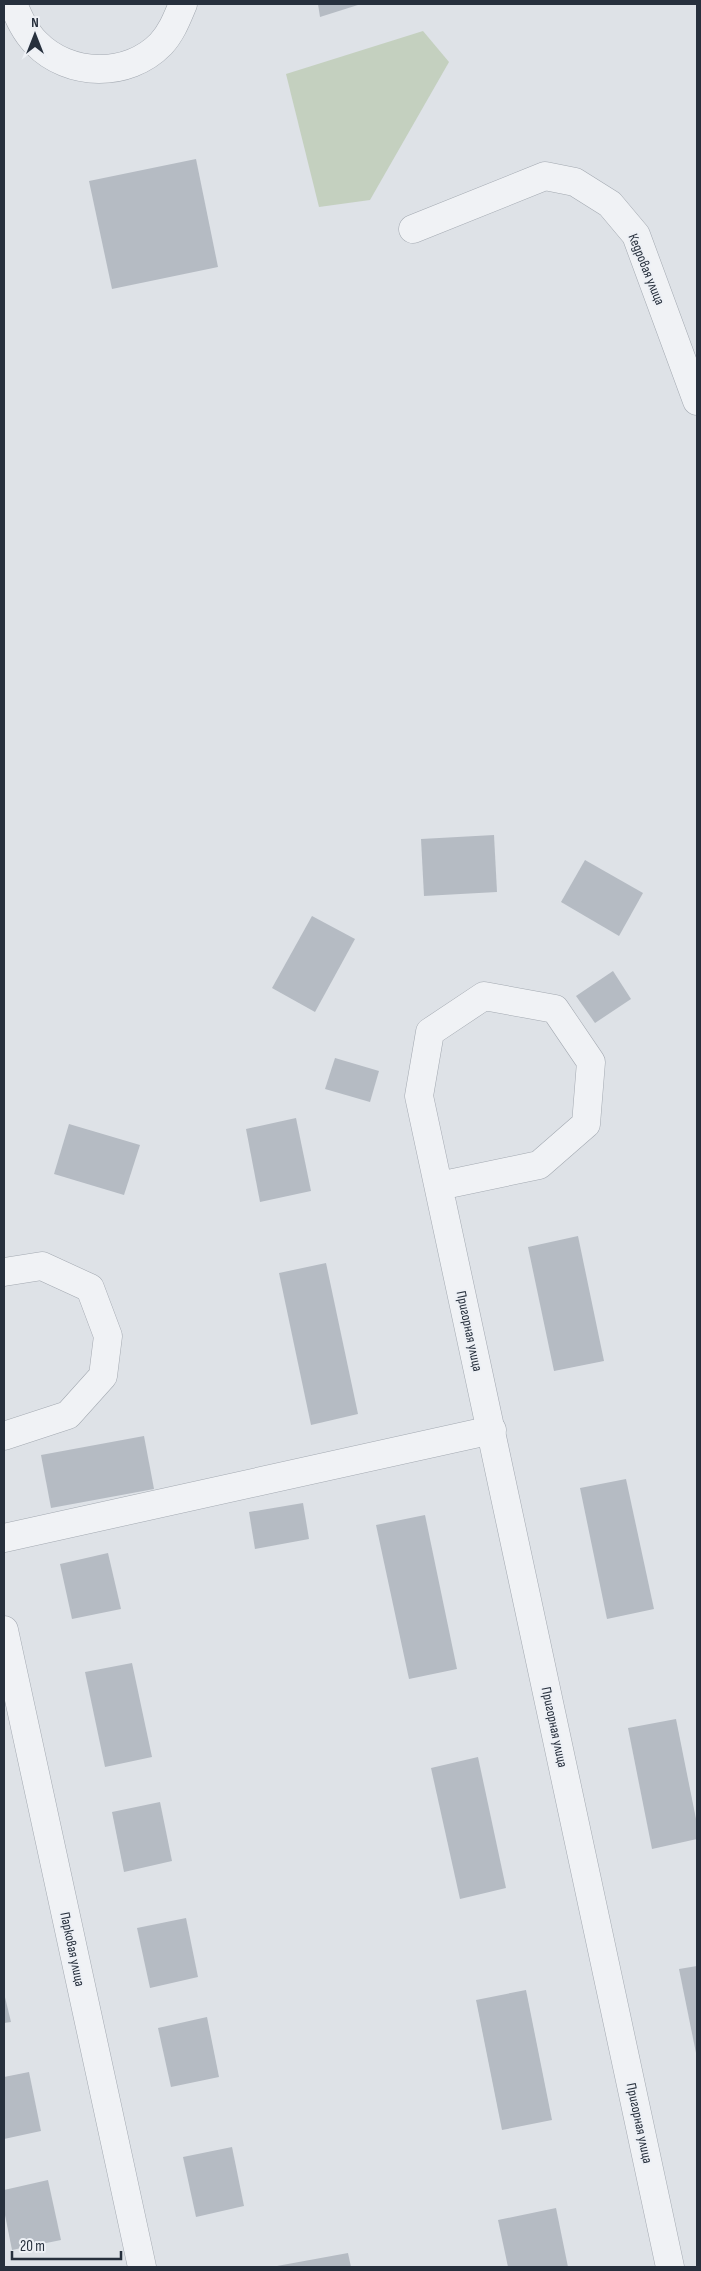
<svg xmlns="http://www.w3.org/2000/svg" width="701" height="2271" font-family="'Sofia Sans Condensed',sans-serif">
<rect width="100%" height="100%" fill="#dee2e7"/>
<path fill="#c4d0bf" d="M 423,31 L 449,62 L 370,200 L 319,207 L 286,74 Z"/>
<g fill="#b5bbc3">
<path d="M 318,4 L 361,4 L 320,17 Z"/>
<path d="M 196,159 L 218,267 L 112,289 L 89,181 Z"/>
<path d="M 494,835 L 497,892 L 424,896 L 421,839 Z"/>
<path d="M 585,860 L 643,893 L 619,936 L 561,902 Z"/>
<path d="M 312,916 L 355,939 L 315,1012 L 272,988 Z"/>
<path d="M 613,971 L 631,999 L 595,1023 L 576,996 Z"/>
<path d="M 335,1058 L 379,1071 L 370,1102 L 325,1089 Z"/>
<path d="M 296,1118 L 311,1191 L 260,1202 L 246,1129 Z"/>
<path d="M 69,1124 L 140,1145 L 124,1195 L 54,1174 Z"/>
<path d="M 578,1236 L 604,1361 L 554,1371 L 528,1247 Z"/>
<path d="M 326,1263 L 358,1414 L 311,1425 L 279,1273 Z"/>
<path d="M 144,1436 L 154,1489 L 51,1508 L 41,1455 Z"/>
<path d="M 626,1479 L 654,1609 L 607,1619 L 580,1488 Z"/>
<path d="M 303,1503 L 309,1539 L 255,1549 L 249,1512 Z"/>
<path d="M 425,1515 L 457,1669 L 409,1679 L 376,1525 Z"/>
<path d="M 108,1553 L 121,1609 L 72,1619 L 60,1564 Z"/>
<path d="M 132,1663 L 152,1757 L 105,1767 L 85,1672 Z"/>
<path d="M 676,1719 L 697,1824 L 697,1839 L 652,1849 L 628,1728 Z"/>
<path d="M 478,1757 L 506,1888 L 460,1899 L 431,1768 Z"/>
<path d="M 160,1802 L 172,1861 L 124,1872 L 112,1812 Z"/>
<path d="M 186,1918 L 198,1977 L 150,1988 L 137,1928 Z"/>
<path d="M 697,1966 L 697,2053 L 696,2053 L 679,1969 Z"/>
<path d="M 526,1990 L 552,2120 L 502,2130 L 476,2000 Z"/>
<path d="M 4,1993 L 11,2022 L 4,2023 Z"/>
<path d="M 207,2017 L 219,2077 L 171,2087 L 158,2028 Z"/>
<path d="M 29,2072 L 41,2131 L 4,2139 L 4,2077 Z"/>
<path d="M 232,2147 L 244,2206 L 196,2217 L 183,2157 Z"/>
<path d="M 48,2180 L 61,2240 L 12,2250 L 4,2210 L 4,2190 Z"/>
<path d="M 556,2208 L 568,2267 L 508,2267 L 498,2220 Z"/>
<path d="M 348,2253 L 351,2267 L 277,2267 L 277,2266 Z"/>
</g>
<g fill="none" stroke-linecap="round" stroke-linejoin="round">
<g stroke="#a3a9b1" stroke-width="29">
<g id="minor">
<path d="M 13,4 C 19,18 25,32 36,43 C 69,77 128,78 161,44 C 172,32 177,18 183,4"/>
<path d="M 413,229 L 545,176 L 575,182 L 610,204 L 636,235 L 697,401"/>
<path d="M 439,1186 L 539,1165 L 586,1124 L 591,1062 L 555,1009 L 484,996 L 430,1032 L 419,1096 L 670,2267"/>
<path d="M 4,1272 L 42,1266 L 90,1288 L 108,1336 L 103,1376 L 68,1415 L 4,1436"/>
<path d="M 4,1538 L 492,1430"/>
<path d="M 4,1630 L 142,2267"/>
</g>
</g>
<use href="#minor" stroke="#f0f2f5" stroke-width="28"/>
</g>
<g text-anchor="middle" stroke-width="4" stroke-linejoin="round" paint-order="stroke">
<g font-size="14" fill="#27303d" stroke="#edf0f5">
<text transform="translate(647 269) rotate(68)" y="5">Кедровая улица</text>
<text transform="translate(470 1331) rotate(78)" y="5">Пригорная улица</text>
<text transform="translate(555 1727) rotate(78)" y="5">Пригорная улица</text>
<text transform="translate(73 1949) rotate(78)" y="5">Парковая улица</text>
<text transform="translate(640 2123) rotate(78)" y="5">Пригорная улица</text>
</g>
</g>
<rect width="701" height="2271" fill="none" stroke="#27303d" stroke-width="10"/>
<g transform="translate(35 35)" stroke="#edf0f5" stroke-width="4" paint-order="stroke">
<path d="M0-4L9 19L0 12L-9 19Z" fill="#27303d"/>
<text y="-8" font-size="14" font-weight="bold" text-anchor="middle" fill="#27303d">N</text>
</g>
<path d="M12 2251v8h109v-8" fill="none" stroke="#27303d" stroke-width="2.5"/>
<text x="20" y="2251" font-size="15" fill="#27303d" stroke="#edf0f5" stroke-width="4" paint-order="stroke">20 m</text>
</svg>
